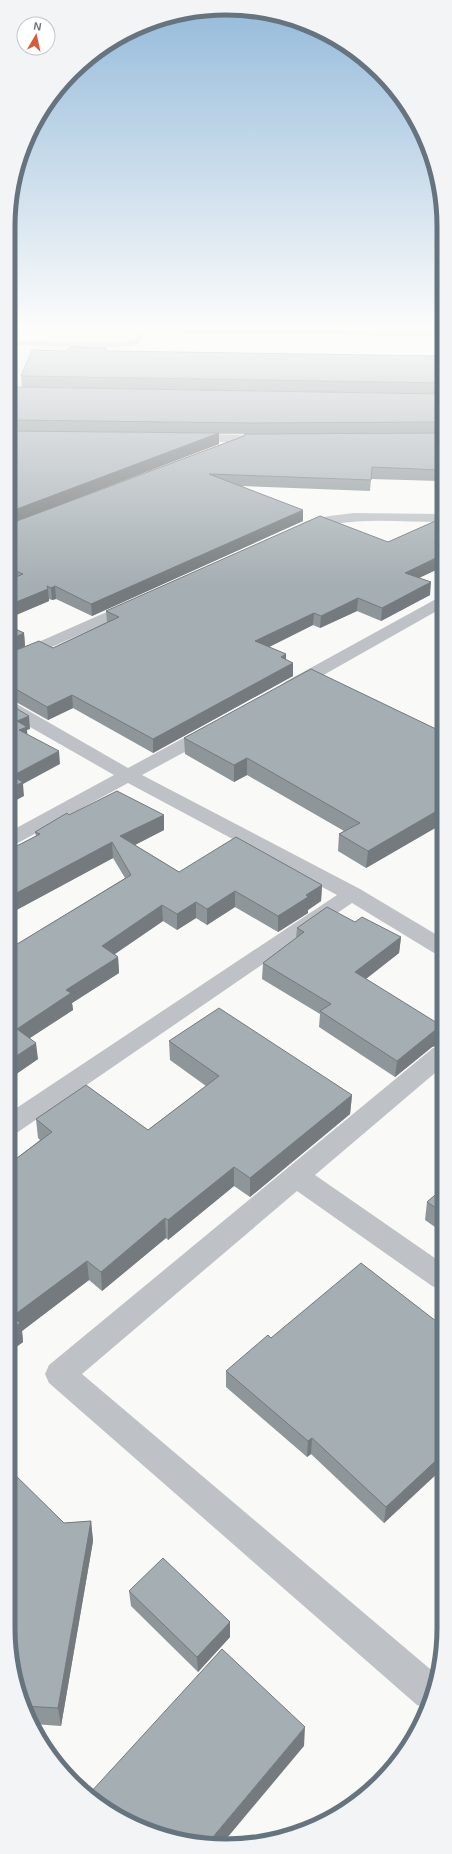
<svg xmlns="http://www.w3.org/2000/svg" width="452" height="1854" font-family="Arial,sans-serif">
<rect width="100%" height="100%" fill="#f9f9f7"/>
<path fill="#e7e8e7" d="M 39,347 L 130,349 L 115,391 L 10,389 L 10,354 L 12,348 Z"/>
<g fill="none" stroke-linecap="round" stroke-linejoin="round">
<path stroke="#b7c3c6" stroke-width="5" d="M 10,343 L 115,345 L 136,342 L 142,335"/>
<g fill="#bec2c6" fill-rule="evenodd">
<path d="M 10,326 L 442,330 L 442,336 L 10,331 Z"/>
<path d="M 189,434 L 268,435 L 273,436 L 274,439 L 273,442 L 268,443 L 184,441 L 183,438 L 184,435 Z"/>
<path d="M 353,513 L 442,514 L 442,522 C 406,522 370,518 334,524 C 323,526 310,534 299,531 L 297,528 C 304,517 340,515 353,513 Z"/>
<path d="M 442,597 L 442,608 L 297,690 L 291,691 L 285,690 L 282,686 L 285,682 L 436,599 Z"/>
<path d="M 134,600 L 140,602 L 142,605 L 140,608 L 9,666 L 9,655 Z"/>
<path d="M 9,702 L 15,703 L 128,768 L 204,727 L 210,725 L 216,727 L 219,731 L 216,735 L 142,775 L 360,889 L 442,938 L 442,955 L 434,953 L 352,903 L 18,1132 L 9,1134 L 9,1113 L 337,895 L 128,783 L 16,844 L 9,846 L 9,832 L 114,775 L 9,715 Z"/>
<path d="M 442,1046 L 442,1067 L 315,1175 L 442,1263 L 442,1290 L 432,1286 L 297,1191 L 82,1374 L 436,1674 L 425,1708 L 417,1705 L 49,1383 L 45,1374 L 49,1365 L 433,1048 Z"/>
</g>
</g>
<g fill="#8e969a" fill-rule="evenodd">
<path d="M 67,351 L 107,351 L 442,356 L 442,466 L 440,466 L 439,481 L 371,479 L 370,491 L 242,486 L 303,521 L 92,616 L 56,599 L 52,600 L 49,599 L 49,601 L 9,618 L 10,389 L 442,394 L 22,387 L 21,376 ZM 10,431 L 250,434 L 244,436 L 21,520 L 219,444 L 219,433 Z"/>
<path d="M 442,518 L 442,567 L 419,578 L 430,595 L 381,621 L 357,611 L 320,628 L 313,625 L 269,647 L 286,659 L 293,676 L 153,753 L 73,708 L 48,720 L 16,702 L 9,701 L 9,626 L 24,633 L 25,646 L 53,648 L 107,622 L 106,611 L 388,542 Z"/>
<path d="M 436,729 L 442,731 L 442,824 L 366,868 L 338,851 L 339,834 L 344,831 L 247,775 L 234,782 L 185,754 L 184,738 Z"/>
<path d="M 69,815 L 164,815 L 164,830 L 135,845 L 179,872 L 322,885 L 321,901 L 308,910 L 308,913 L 278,932 L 235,907 L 207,925 L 196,918 L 177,930 L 163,921 L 115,954 L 118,957 L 119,973 L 72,1003 L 73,1010 L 30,1038 L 38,1059 L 9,1079 L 9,949 L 125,878 L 113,858 L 9,914 L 9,850 L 36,836 L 35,832 Z"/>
<path d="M 355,922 L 401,937 L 399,953 L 366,979 L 432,1047 L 395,1077 L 319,1027 L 320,1014 L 262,979 L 263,963 L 296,938 L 297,928 Z"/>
<path d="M 169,1041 L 352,1095 L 350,1114 L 250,1197 L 234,1186 L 168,1240 L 166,1238 L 102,1291 L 89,1280 L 22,1331 L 23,1342 L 8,1353 L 9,1164 L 40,1140 L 38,1138 L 36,1119 L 148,1130 L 206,1086 L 170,1060 Z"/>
<path d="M 442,1189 L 442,1232 L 425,1220 L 427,1202 Z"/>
<path d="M 442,1324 L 442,1469 L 384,1523 L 311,1454 L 307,1457 L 226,1387 L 226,1371 L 271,1338 L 441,1325 Z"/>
<path d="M 91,1521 L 93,1541 L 61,1726 L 33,1724 L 25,1711 L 8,1628 L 64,1523 Z"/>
<path d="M 129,1591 L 230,1637 L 198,1672 L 131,1606 Z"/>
</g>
<g fill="#747a7d">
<path d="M 219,433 L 219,444 L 9,524 L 9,512 Z"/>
<path d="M 303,510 L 303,521 L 92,616 L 91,604 Z"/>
<path d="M 442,555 L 442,567 L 404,585 L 405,573 Z"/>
<path d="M 431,582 L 430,595 L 381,621 L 382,608 Z"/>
<path d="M 55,586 L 56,599 L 52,600 L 51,588 Z"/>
<path d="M 48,589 L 49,601 L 9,618 L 9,605 Z"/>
<path d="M 358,598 L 357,611 L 320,628 L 321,616 Z"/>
<path d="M 314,613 L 313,625 L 255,654 L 255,641 Z"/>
<path d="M 24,633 L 25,646 L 9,653 L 9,640 Z"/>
<path d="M 286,654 L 286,667 L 281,657 Z"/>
<path d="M 293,663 L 293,676 L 153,753 L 153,739 Z"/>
<path d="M 72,695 L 73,708 L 48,720 L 47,707 Z"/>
<path d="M 29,716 L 30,729 L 27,730 L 28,740 L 21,744 L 17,721 Z"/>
<path d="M 59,751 L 60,764 L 23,784 L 24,796 L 9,804 L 9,789 L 12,776 Z"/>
<path d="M 247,758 L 247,775 L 234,782 L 234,765 Z"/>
<path d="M 442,808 L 442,824 L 366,868 L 368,851 Z"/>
<path d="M 164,815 L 164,830 L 121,852 L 120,836 Z"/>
<path d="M 112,842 L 113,858 L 9,914 L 9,897 Z"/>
<path d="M 322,885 L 321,901 L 308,910 L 308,913 L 278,932 L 278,916 L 306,895 Z"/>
<path d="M 235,891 L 235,907 L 207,925 L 207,909 Z"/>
<path d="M 196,902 L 196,918 L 177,930 L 177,914 Z"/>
<path d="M 162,905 L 163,921 L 103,962 L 102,946 Z"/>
<path d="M 401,937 L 399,953 L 354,988 L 355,972 Z"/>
<path d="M 118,957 L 119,973 L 72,1003 L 73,1010 L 19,1045 L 17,1029 L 66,990 Z"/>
<path d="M 442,1029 L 442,1045 L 432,1047 L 395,1077 L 397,1061 L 434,1031 Z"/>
<path d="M 36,1043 L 38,1059 L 9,1079 L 9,1061 Z"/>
<path d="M 352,1095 L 350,1114 L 250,1197 L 250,1178 Z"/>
<path d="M 234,1167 L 234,1186 L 168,1240 L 168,1220 Z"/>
<path d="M 165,1218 L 166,1238 L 102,1291 L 101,1272 Z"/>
<path d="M 87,1261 L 89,1280 L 22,1331 L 23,1342 L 8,1353 L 8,1332 L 13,1316 Z"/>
<path d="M 312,1438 L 311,1454 L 307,1457 L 308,1441 Z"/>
<path d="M 442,1455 L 442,1469 L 384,1523 L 386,1507 Z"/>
<path d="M 91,1521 L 93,1541 L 61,1726 L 58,1708 Z"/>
<path d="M 230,1622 L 230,1637 L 198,1672 L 197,1657 Z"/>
<path d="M 305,1727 L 304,1746 L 222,1844 L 212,1846 L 207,1844 Z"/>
</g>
<g fill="#a5aeb3" stroke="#747a7d">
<path d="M 70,347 L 107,348 L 105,351 L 442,356 L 442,383 L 21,376 L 32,350 L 67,351 Z"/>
<path d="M 16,387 L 442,394 L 442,422 L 250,423 L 10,420 L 10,389 L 16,389 Z"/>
<path d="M 10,431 L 219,433 L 9,512 Z"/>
<path d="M 442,433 L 442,455 L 439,455 L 440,470 L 372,467 L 371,480 L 209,474 L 303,510 L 91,604 L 55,586 L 51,588 L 47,586 L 48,589 L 9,605 L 9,580 L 23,574 L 9,568 L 9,524 L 244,436 L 245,434 Z"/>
<path d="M 320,516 L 388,542 L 442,518 L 442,555 L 405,573 L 431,582 L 382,608 L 358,598 L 321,616 L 314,613 L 255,641 L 286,654 L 281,657 L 293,663 L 153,739 L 72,695 L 47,707 L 14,688 L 9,688 L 9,668 L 12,667 L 9,666 L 9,663 L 10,662 L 9,662 L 9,653 L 39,641 L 53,648 L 119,617 L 106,611 Z"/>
<path d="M 9,626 L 24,633 L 9,640 Z"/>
<path d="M 311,669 L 436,729 L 442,731 L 442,808 L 368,851 L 339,834 L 360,823 L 247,758 L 234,765 L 184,738 Z"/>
<path d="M 9,704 L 29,716 L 17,721 L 27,727 L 19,730 L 59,751 L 12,776 L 23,782 L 9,789 Z"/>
<path d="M 117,791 L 164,815 L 120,836 L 179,872 L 236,837 L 322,885 L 306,895 L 308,897 L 278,916 L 235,891 L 207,909 L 196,902 L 177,914 L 162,905 L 102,946 L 118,957 L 66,990 L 71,993 L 17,1029 L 36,1043 L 9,1061 L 9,949 L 131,875 L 112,842 L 9,897 L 9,850 L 40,834 L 35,832 L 67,813 L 69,815 Z"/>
<path d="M 327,907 L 355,922 L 362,917 L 401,937 L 355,972 L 442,1026 L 442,1029 L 434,1031 L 397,1061 L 320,1011 L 331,1004 L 263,963 L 304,932 L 297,928 Z"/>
<path d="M 219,1008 L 352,1095 L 250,1178 L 234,1167 L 168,1220 L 165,1218 L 101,1272 L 87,1261 L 13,1316 L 20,1323 L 8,1332 L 9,1164 L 52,1132 L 36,1119 L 86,1085 L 148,1130 L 219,1076 L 169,1041 Z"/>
<path d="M 442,1189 L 442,1212 L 427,1202 Z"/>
<path d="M 361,1263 L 441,1325 L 442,1324 L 442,1455 L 386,1507 L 312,1438 L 308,1441 L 226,1371 L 268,1335 L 271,1338 Z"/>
<path d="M 8,1468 L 64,1523 L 91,1521 L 58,1708 L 23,1706 L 8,1628 Z"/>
<path d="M 163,1558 L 230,1622 L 197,1657 L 129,1591 Z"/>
<path d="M 222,1649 L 305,1727 L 207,1844 L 130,1824 L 90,1793 Z"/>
</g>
<linearGradient id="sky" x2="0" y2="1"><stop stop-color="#94bada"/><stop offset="0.56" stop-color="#fcfcfb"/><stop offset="1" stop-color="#fcfcfb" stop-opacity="0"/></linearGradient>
<rect width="452" height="586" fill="url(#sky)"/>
<path d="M0 0H452V1854H0ZM226 15H226A211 211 0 0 1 437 226V1628A211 211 0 0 1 226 1839H226A211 211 0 0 1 15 1628V226A211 211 0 0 1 226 15Z" fill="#f3f4f5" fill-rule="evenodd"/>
<path fill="none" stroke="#66747f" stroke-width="5" d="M226 15H226A211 211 0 0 1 437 226V1628A211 211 0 0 1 226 1839H226A211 211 0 0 1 15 1628V226A211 211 0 0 1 226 15Z"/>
<g transform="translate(36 36) rotate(9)"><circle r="19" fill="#ffffff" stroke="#c2c7cc"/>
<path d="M0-3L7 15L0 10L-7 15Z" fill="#d65c3a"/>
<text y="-6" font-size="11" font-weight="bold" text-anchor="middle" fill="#66747f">N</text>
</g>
</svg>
